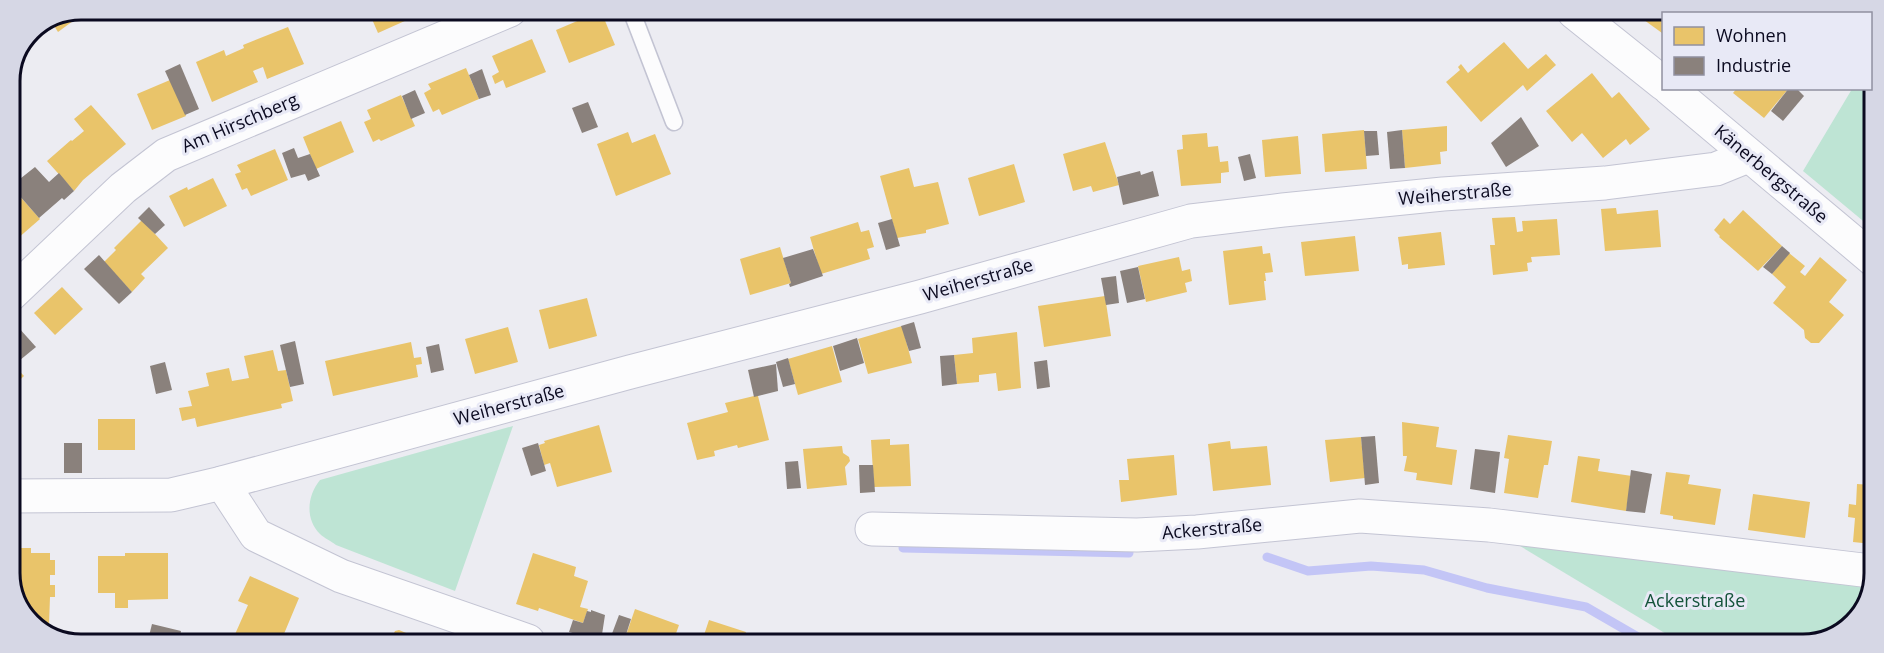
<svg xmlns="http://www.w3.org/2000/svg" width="1884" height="653" font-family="'Open Sans',sans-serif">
<rect width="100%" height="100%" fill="#ececf2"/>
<g fill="#bee4d4">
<path d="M 1871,65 L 1875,76 L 1874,230 L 1803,171 L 1852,89 L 1870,88 Z"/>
<path d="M 513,426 L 455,591 L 336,545 C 331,541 324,538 320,534 C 305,519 307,496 320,480 Z"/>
<path d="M 1515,543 L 1871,578 L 1871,595 L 1847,629 L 1803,644 L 1683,644 Z"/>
</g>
<g fill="#e9c46a">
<path d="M 368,10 L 431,10 L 413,18 L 410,11 L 404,14 L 407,20 L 378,33 Z"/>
<path d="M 601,11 L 615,45 L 569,63 L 556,30 Z"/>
<path d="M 1633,12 L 1664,12 L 1664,31 L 1662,33 Z"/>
<path d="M 68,14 L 73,21 L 58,32 L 51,21 Z"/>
<path d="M 288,27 L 304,64 L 267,79 L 263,67 L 253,71 L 258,82 L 212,102 L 196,62 L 224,50 L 226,56 L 244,48 L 243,45 Z"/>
<path d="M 532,39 L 546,72 L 506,88 L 503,80 L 495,84 L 492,76 L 499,72 L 492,56 Z"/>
<path d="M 1504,42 L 1528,69 L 1546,54 L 1556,65 L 1527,91 L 1523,85 L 1481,122 L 1446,82 L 1460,70 L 1458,67 L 1461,64 L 1468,73 Z"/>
<path d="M 466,68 L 479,99 L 442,115 L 439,109 L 433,112 L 424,93 L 431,89 L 428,84 Z"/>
<path d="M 1592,73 L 1612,98 L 1619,92 L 1650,129 L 1630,145 L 1626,139 L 1603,158 L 1582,133 L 1572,142 L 1546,111 Z"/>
<path d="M 170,80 L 186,116 L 152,130 L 137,94 Z"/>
<path d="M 1737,88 L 1789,88 L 1764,118 L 1733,93 Z"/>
<path d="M 401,95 L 415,126 L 381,141 L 379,139 L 373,142 L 364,122 L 371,119 L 367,110 Z"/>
<path d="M 91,105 L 126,144 L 83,180 L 74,191 L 47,161 L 71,140 L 72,141 L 84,131 L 74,119 Z"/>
<path d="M 341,121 L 354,152 L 316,169 L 303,137 Z"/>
<path d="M 1447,126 L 1447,151 L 1440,152 L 1441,164 L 1405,168 L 1402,130 Z"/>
<path d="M 1364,130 L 1367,169 L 1325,172 L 1322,134 Z"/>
<path d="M 628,132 L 632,143 L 655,134 L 671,174 L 616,196 L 597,144 Z"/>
<path d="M 1207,133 L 1208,147 L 1218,146 L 1220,162 L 1228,161 L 1229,172 L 1221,173 L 1221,183 L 1181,186 L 1177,150 L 1183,149 L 1182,135 Z"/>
<path d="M 1298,136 L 1301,174 L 1265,177 L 1262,140 Z"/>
<path d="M 1105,142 L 1119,185 L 1093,192 L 1091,186 L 1073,191 L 1063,154 Z"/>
<path d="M 275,149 L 288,180 L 251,196 L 247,188 L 242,190 L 235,174 L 241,172 L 237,165 Z"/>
<path d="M 1014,164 L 1025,202 L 979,216 L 968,178 Z"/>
<path d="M 909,168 L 914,187 L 938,182 L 949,224 L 926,230 L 926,233 L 897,238 L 880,176 Z"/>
<path d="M 213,178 L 227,206 L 184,227 L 169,196 L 187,187 L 188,190 Z"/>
<path d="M 9,184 L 40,219 L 9,246 Z"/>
<path d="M 1616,208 L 1617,214 L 1658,210 L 1661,247 L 1605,251 L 1601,209 Z"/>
<path d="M 1743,210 L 1782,246 L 1758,271 L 1719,237 L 1720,236 L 1714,230 L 1724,218 L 1730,224 Z"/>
<path d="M 1515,217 L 1517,232 L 1523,231 L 1522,221 L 1557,219 L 1560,255 L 1531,257 L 1532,262 L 1527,263 L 1528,271 L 1493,275 L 1490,245 L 1495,245 L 1492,218 Z"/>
<path d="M 142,220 L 168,248 L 141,274 L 145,278 L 132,292 L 104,262 L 116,250 L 114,248 Z"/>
<path d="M 858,222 L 861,232 L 869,230 L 874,247 L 867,249 L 870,259 L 821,274 L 810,237 Z"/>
<path d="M 1441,232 L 1445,265 L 1408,269 L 1408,264 L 1402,265 L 1398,237 Z"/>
<path d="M 1355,236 L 1359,271 L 1305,276 L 1301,242 Z"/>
<path d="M 1262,246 L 1263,254 L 1270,253 L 1273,272 L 1265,273 L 1266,281 L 1264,281 L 1266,300 L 1229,305 L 1223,251 Z"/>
<path d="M 780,247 L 791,283 L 750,295 L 740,259 Z"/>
<path d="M 1789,253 L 1805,266 L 1800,272 L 1805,276 L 1820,257 L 1847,280 L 1829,302 L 1844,315 L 1819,343 L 1811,343 L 1805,338 L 1804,330 L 1773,303 L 1786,287 L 1772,274 Z"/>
<path d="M 1179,257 L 1182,271 L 1190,269 L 1192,281 L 1185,283 L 1187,292 L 1146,302 L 1138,266 Z"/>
<path d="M 62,287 L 83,309 L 55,335 L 34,313 Z"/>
<path d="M 1105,296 L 1111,336 L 1044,347 L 1038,306 Z"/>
<path d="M 587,298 L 597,336 L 549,349 L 539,310 Z"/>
<path d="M 902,326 L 912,363 L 868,374 L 858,339 Z"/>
<path d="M 508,327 L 518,362 L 475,374 L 465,339 Z"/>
<path d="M 1017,332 L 1021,388 L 998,391 L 996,373 L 979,375 L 979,382 L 957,384 L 954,355 L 973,353 L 972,338 Z"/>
<path d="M 411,342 L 414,358 L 421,357 L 422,364 L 416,365 L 418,377 L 333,396 L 325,361 Z"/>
<path d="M 832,346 L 842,382 L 798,395 L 788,359 Z"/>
<path d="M 273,350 L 278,371 L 286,370 L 293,401 L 281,404 L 282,408 L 197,427 L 195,418 L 182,421 L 179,408 L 192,406 L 188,391 L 209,386 L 206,373 L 229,368 L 232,381 L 249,378 L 244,356 Z"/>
<path d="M 9,360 L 24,376 L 9,390 Z"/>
<path d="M 754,396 L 758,396 L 769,440 L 738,448 L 737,445 L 714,451 L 715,456 L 697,460 L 687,423 L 728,412 L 725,403 Z"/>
<rect x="98" y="419" width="37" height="31"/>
<path d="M 1402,422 L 1439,427 L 1436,447 L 1457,450 L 1452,485 L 1416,480 L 1417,473 L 1404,471 L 1407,456 L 1403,456 Z"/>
<path d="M 599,425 L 612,472 L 557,487 L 550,463 L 544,465 L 539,445 L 545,443 L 544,441 Z"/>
<path d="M 1508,435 L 1552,441 L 1548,465 L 1544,465 L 1538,498 L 1504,493 L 1509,459 L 1504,458 Z"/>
<path d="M 1361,437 L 1365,478 L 1330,482 L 1325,440 Z"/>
<path d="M 890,439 L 890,445 L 909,444 L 911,486 L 874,487 L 871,440 Z"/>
<path d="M 1230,441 L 1231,449 L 1267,446 L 1271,485 L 1213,491 L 1208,444 Z"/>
<path d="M 842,446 L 843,453 L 849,457 L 850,461 L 845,467 L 847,485 L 807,489 L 803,449 Z"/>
<path d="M 1174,455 L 1177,495 L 1121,502 L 1119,480 L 1129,480 L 1127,459 Z"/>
<path d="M 1578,456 L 1600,459 L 1598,471 L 1632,476 L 1626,511 L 1571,502 Z"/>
<path d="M 1666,472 L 1690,475 L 1688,484 L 1721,489 L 1715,525 L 1673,519 L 1673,516 L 1660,514 Z"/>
<path d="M 1857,484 L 1872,485 L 1872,544 L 1853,542 L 1855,518 L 1848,517 L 1849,504 L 1856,505 Z"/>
<path d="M 1753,494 L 1810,502 L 1805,538 L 1748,530 Z"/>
<path d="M 10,548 L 31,548 L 31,553 L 50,553 L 50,560 L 55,560 L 55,575 L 50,575 L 50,585 L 55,585 L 55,597 L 50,597 L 49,625 L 37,625 L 24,616 L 10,579 Z"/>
<path d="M 125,553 L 168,553 L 168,599 L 128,600 L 128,608 L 115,608 L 115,593 L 98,593 L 98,556 L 125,556 Z"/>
<path d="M 533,553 L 576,567 L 574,576 L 588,581 L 580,607 L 588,609 L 583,623 L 539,608 L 538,611 L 516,604 Z"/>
<path d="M 250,576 L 299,598 L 281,641 L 232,641 L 248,605 L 238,601 Z"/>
<path d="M 635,609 L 679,625 L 673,642 L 624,641 Z"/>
<path d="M 709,620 L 746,632 L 743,642 L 702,641 Z"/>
<path d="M 399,630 L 425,641 L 390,641 L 395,631 Z"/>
</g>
<g fill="#8a817c">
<path d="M 180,64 L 199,109 L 185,115 L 165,71 Z"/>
<path d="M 482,69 L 491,95 L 479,99 L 469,75 Z"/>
<path d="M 1789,88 L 1796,88 L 1804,96 L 1783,121 L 1771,111 Z"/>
<path d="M 415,90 L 425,113 L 411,119 L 402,96 Z"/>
<path d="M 588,102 L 598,127 L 582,133 L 572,108 Z"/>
<path d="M 1521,117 L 1539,146 L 1506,167 L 1491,143 Z"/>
<path d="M 1402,130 L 1405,168 L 1390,169 L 1387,132 Z"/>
<path d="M 1364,131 L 1377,131 L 1379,155 L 1366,156 Z"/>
<path d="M 294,148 L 298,158 L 310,154 L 320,176 L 308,181 L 305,174 L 291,178 L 282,153 Z"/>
<path d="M 1250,154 L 1256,178 L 1244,181 L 1238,157 Z"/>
<path d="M 35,167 L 49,182 L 59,173 L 74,191 L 64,200 L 62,198 L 39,218 L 11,186 Z"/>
<path d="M 1140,171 L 1141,175 L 1153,171 L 1159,196 L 1123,205 L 1117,177 Z"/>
<path d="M 149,207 L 165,225 L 155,234 L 138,218 Z"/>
<path d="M 892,219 L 900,246 L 886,250 L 878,223 Z"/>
<path d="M 1782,246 L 1790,253 L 1772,274 L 1763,267 Z"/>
<path d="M 813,249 L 823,276 L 790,287 L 789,284 L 791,283 L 783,258 Z"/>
<path d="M 99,255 L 132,292 L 119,304 L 84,269 Z"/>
<path d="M 1138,267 L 1145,299 L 1127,303 L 1120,271 Z"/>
<path d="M 1116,276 L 1119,303 L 1106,305 L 1101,278 Z"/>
<path d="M 914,322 L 921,348 L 909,351 L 901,326 Z"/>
<path d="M 18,327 L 36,347 L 14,365 L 9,360 L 9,336 Z"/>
<path d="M 857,338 L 864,363 L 840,371 L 833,346 Z"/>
<path d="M 295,341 L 304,384 L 290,387 L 280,345 Z"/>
<path d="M 439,344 L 444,370 L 431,373 L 426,347 Z"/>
<path d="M 954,355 L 957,384 L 942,386 L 940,356 Z"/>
<path d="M 788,358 L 795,384 L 783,387 L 776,362 Z"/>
<path d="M 1047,360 L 1050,387 L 1037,389 L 1034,362 Z"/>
<path d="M 165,362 L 172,390 L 156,394 L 150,366 Z"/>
<path d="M 776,364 L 778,391 L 754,397 L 748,370 Z"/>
<path d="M 1375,436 L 1379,483 L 1365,485 L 1361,437 Z"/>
<rect x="64" y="443" width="18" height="30"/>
<path d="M 538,443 L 546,471 L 531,476 L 522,448 Z"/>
<path d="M 1475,449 L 1500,452 L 1495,493 L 1470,489 Z"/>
<path d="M 798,461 L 801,488 L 787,489 L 785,462 Z"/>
<path d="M 859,465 L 873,465 L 875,492 L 860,493 Z"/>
<path d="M 1631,470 L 1652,474 L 1645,513 L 1626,511 Z"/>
<path d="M 591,610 L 605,615 L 601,641 L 569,632 L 573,620 L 583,623 L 587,611 L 591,612 Z"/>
<path d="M 619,615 L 631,619 L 624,641 L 610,639 Z"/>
<path d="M 152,624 L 181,631 L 179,641 L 148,640 Z"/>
</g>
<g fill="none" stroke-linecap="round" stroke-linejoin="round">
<g stroke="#c3c5f6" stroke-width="9">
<path d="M 903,548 L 1129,553"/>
<path d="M 1267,557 L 1308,571 L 1371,566 L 1424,570 L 1487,588 L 1586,607 L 1650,644"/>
</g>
<g stroke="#c3c4d3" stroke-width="19">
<path id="lane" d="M 631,10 L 674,122"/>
</g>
<g stroke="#c3c4d3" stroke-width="35">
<g id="street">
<path d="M 1574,12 L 1664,84"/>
<path d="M 1669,88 L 1874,260"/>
<path d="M 9,296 L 123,188 L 166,155 L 510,10"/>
<path d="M 222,483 L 630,372 L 920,297 L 1191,221 L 1283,210 L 1443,194 L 1605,183 L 1716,169 L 1748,156"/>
<path d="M 9,496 L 171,495 L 222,483 L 256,535 L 341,576 L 528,641"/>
<path d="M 872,529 L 1137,535 L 1197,532 L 1360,516 L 1489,525 L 1871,571"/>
</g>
</g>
<use href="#lane" stroke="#fcfcfd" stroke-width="16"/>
<use href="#street" stroke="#fcfcfd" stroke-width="33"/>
</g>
<g text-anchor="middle" stroke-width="6" stroke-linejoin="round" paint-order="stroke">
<g font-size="18" fill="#0b0a20" stroke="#e8e9f6">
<text transform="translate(240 123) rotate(-23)" y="6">Am Hirschberg</text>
<text transform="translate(1771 174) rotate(40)" y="6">Känerbergstraße</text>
<text transform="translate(1455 194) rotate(-5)" y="6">Weiherstraße</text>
<text transform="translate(978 280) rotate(-16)" y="6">Weiherstraße</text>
<text transform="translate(509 405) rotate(-15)" y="6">Weiherstraße</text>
<text transform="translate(1212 529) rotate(-5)" y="6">Ackerstraße</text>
</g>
<g font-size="18" fill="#14533a" stroke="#e8e9f6">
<text x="1695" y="607">Ackerstraße</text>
</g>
</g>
<path d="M0 0H1884V653H0ZM81 20H1803A61 61 0 0 1 1864 81V573A61 61 0 0 1 1803 634H81A61 61 0 0 1 20 573V81A61 61 0 0 1 81 20Z" fill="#d6d7e5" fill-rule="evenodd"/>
<path fill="none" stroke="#0b0a20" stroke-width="3" d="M81 20H1803A61 61 0 0 1 1864 81V573A61 61 0 0 1 1803 634H81A61 61 0 0 1 20 573V81A61 61 0 0 1 81 20Z"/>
<rect x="1662" y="12" width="210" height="78" fill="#e8e9f6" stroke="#9090a0" stroke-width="1.5"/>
<rect x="1674" y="27" width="30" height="18" fill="#e9c46a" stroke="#9090a0" stroke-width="1.5"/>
<text x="1716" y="42" font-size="18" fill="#0b0a20">Wohnen</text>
<rect x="1674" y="57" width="30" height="18" fill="#8a817c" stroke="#9090a0" stroke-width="1.5"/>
<text x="1716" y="72" font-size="18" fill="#0b0a20">Industrie</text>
</svg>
